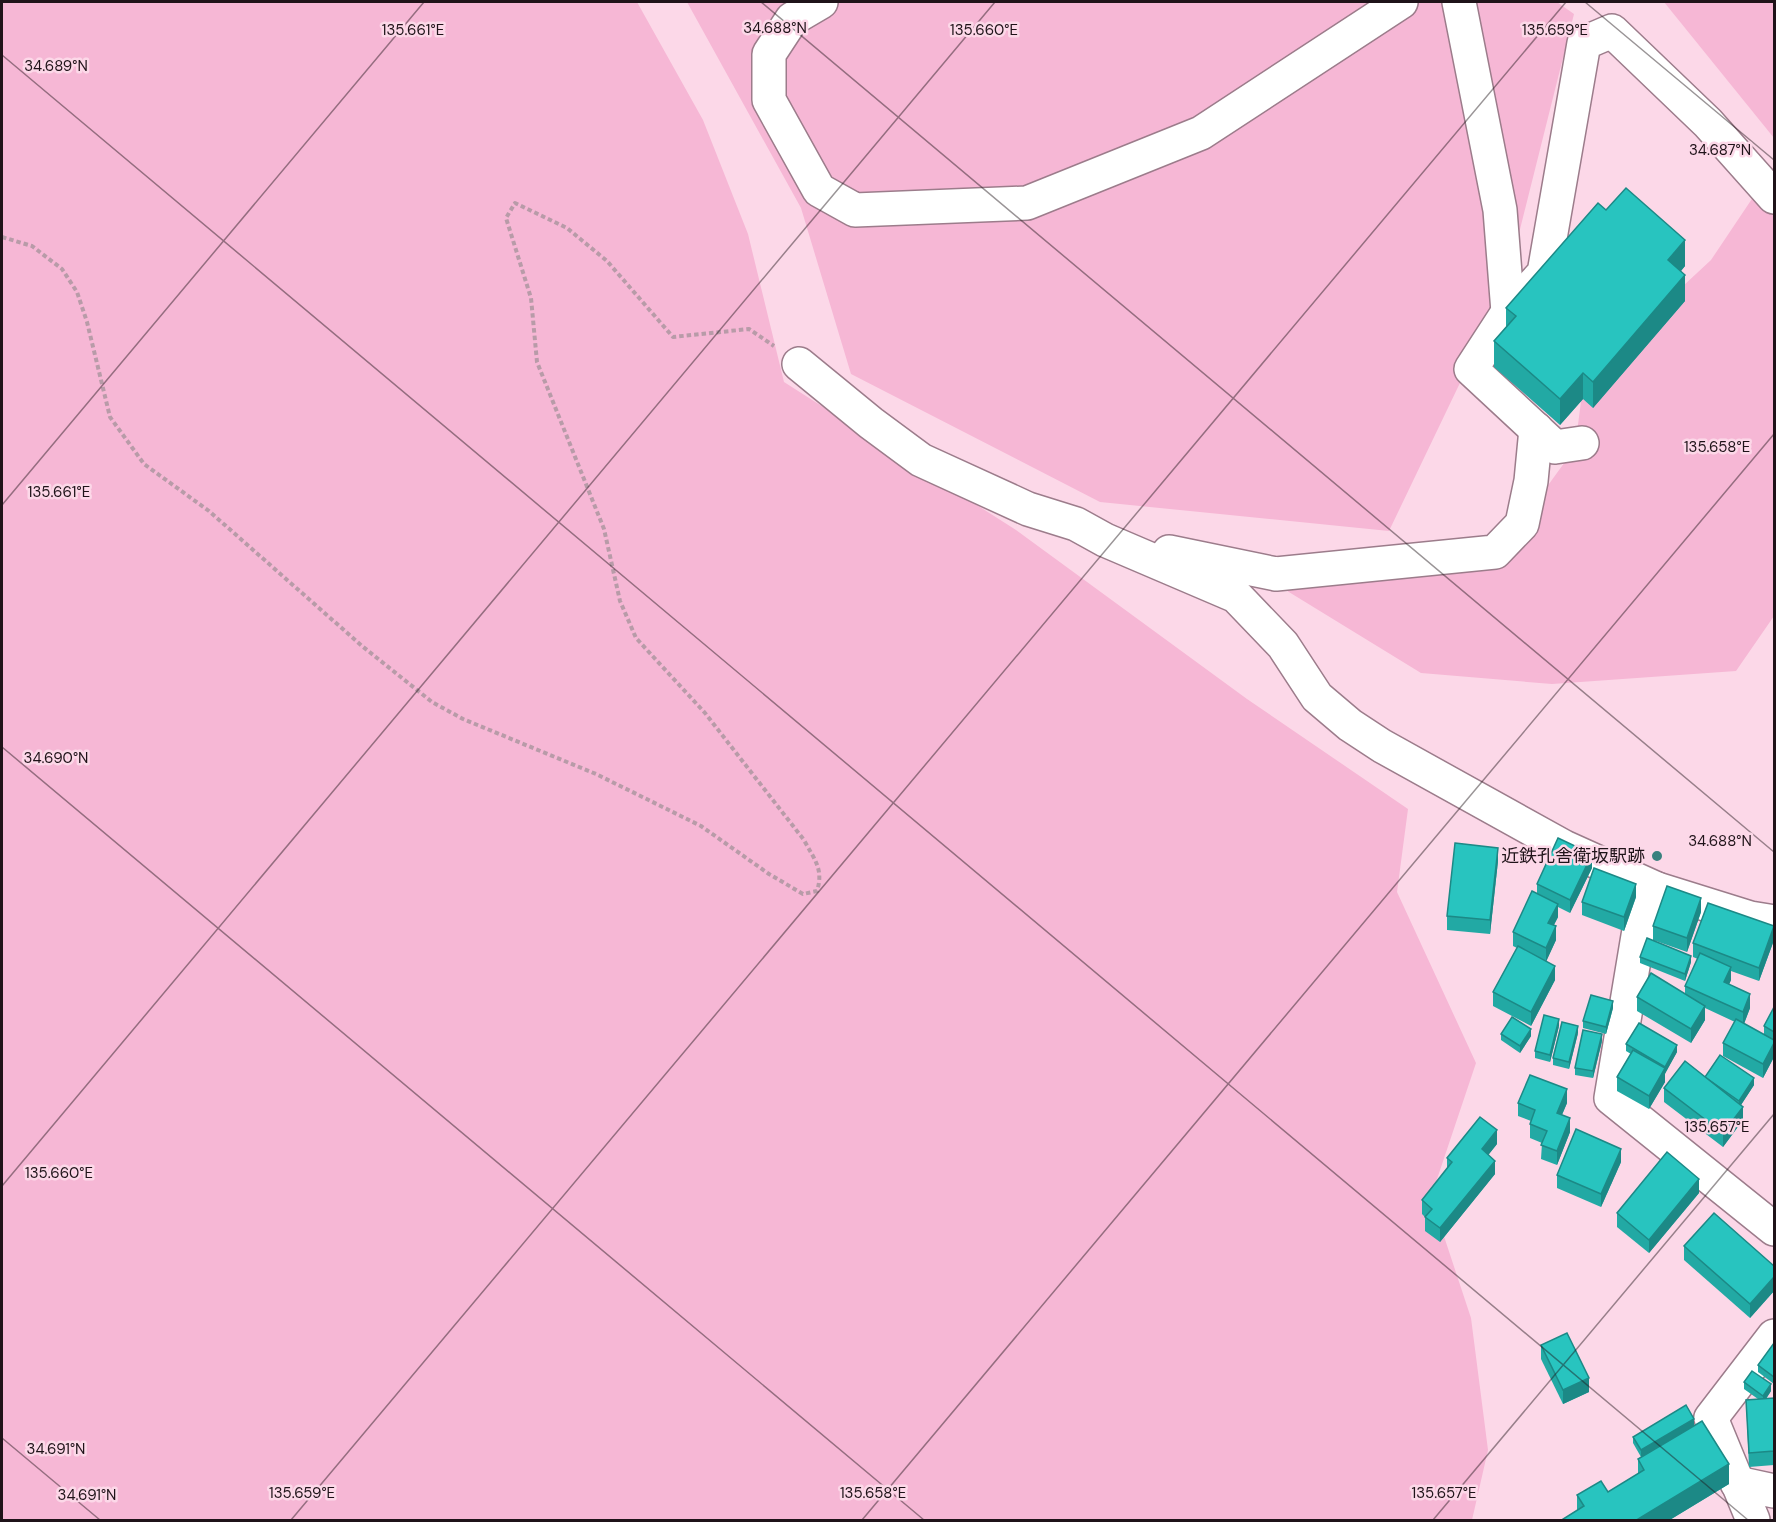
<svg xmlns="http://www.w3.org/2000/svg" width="1776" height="1522" font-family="'DM Sans','Noto Sans JP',sans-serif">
<rect width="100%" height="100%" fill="#fcd8e8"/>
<g fill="#f6b7d5">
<path d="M 2,2 L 637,2 L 703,120 L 748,234 L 784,382 L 1016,530 L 1247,699 L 1408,809 L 1397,892 L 1476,1063 L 1431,1197 L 1471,1318 L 1488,1450 L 1472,1520 L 2,1520 Z"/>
<path d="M 687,2 L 1557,2 L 1574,14 L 1505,289 L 1389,531 L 1100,502 L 851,374 L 801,208 Z"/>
<path d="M 1664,2 L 1774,2 L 1774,138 Z"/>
<path d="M 1774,166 L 1774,616 L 1736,671 L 1552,684 L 1421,673 L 1284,589 L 1515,531 L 1575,448 L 1584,378 L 1711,260 Z"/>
</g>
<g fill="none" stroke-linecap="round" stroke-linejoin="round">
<g stroke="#9c7c8b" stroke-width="36">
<g id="minor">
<path d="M 821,2 L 792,19 L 769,54 L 769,100 L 819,190 L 855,210 L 1027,203 L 1201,133 L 1401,2"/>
<path d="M 1459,2 L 1500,210 L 1508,312"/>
<path d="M 799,364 L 871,423 L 921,460 L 1028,509 L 1076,524 L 1105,540 L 1236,596 L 1283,645 L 1317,697 L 1350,725 L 1382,746 L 1564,847 L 1657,889 L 1750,918 L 1774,922"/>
<path d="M 1582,443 L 1555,447 L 1471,369 L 1508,312 L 1544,273 L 1584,43 L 1612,31 L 1708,123 L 1774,197"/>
<path d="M 1169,552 L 1276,574 L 1495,552 L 1522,524 L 1531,481 L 1536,429"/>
<path d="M 1657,889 L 1640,924 L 1611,1098 L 1774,1229"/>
<path d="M 1737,1483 L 1774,1491"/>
<path d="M 1753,1520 L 1711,1418 L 1774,1336"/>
</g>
</g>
<path stroke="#b89ba8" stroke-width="4" stroke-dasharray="4.5 3" stroke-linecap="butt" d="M 2,237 L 32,246 L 62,269 L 77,292 L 87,322 L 110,417 L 144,464 L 209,511 L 362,646 L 432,702 L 463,719 L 596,774 L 701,826 L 769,874 L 803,894 L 817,891 C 824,869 814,859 804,840 L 705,713 L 636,638 L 620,601 L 604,529 L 537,362 L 531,298 L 506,218 L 515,203 L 567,228 L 607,261 L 673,337 L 749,329 L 774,346"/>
<use href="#minor" stroke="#fff" stroke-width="33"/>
</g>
<g fill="#22a9a4">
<path d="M 1606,210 L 1685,266 L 1681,271 L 1685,301 L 1593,408 L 1583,399 L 1560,425 L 1494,367 L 1494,341 L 1506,327 L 1506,308 Z"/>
<path d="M 1498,861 L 1490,934 L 1447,930 L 1447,916 Z"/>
<path d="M 1592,868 L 1570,913 L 1558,907 L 1558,917 L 1554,925 L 1556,940 L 1546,961 L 1555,980 L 1531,1026 L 1493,1006 L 1493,992 L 1517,948 L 1513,946 L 1513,932 L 1537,893 L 1537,884 Z"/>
<path d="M 1636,897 L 1624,931 L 1582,915 L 1582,902 Z"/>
<path d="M 1701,912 L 1687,952 L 1653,940 L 1653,926 Z"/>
<path d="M 1774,940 L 1759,981 L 1731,971 L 1731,980 L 1729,984 L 1750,1008 L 1744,1024 L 1764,1035 L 1764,1026 L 1774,1007 L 1774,1057 L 1763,1078 L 1723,1056 L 1723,1043 L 1735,1022 L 1705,1008 L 1705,1020 L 1691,1043 L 1637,1011 L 1637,997 L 1685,994 L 1685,986 L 1698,959 L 1693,957 L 1693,943 Z"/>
<path d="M 1640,957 L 1691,962 L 1685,981 L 1640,963 Z"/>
<path d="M 1613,1008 L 1606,1034 L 1583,1028 L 1583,1021 Z"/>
<path d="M 1559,1026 L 1550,1062 L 1535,1058 L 1535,1051 Z"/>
<path d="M 1578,1033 L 1569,1069 L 1553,1065 L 1553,1058 Z"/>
<path d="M 1501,1034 L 1531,1036 L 1520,1053 L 1501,1040 Z"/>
<path d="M 1602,1041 L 1593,1078 L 1575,1075 L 1575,1068 Z"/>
<path d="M 1626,1044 L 1677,1052 L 1665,1073 L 1665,1082 L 1649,1109 L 1617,1091 L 1617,1077 L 1631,1054 L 1626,1051 Z"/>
<path d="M 1705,1077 L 1754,1085 L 1741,1105 L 1743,1120 L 1723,1147 L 1664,1102 L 1664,1088 Z"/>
<path d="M 1518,1103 L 1567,1103 L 1562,1115 L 1570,1132 L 1557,1165 L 1541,1159 L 1542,1143 L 1530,1138 L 1530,1124 L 1531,1121 L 1518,1116 Z"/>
<path d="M 1497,1144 L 1488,1155 L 1495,1174 L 1440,1242 L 1425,1231 L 1425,1217 L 1422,1214 L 1422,1200 L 1447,1169 L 1447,1158 Z"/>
<path d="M 1621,1162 L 1601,1207 L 1557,1188 L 1557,1175 Z"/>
<path d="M 1699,1193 L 1649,1253 L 1617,1227 L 1617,1213 Z"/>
<path d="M 1684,1246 L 1774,1266 L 1774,1291 L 1750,1318 L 1684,1260 Z"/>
<path d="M 1774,1343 L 1774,1384 L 1758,1372 L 1758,1365 Z"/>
<path d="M 1541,1345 L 1589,1392 L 1563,1404 L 1541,1359 Z"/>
<path d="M 1744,1382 L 1771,1391 L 1766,1399 L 1774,1398 L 1774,1465 L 1749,1467 L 1746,1400 L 1758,1399 L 1744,1389 Z"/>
<path d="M 1694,1425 L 1729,1484 L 1668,1521 L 1560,1521 L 1577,1510 L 1577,1495 L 1608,1492 L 1638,1474 L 1638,1459 L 1641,1457 L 1633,1443 L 1633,1437 Z"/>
</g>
<g fill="#1c8986">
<path d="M 1685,240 L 1685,266 L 1668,286 L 1668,260 Z"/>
<path d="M 1685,275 L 1685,301 L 1593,408 L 1593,382 Z"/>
<path d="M 1583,373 L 1583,399 L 1560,425 L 1560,399 Z"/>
<path d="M 1498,848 L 1498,861 L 1490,934 L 1490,920 Z"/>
<path d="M 1592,854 L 1592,868 L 1570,913 L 1570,900 Z"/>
<path d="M 1636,884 L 1636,897 L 1624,931 L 1624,917 Z"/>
<path d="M 1701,898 L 1701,912 L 1687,952 L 1687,938 Z"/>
<path d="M 1558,904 L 1558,917 L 1548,936 L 1548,923 Z"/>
<path d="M 1556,926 L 1556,940 L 1546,962 L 1546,948 Z"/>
<path d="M 1774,926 L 1774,940 L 1759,981 L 1759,968 Z"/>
<path d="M 1691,956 L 1691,962 L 1685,981 L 1685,974 Z"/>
<path d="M 1555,966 L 1555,980 L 1531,1026 L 1531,1012 Z"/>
<path d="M 1731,967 L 1731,980 L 1724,996 L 1724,982 Z"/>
<path d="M 1750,994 L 1750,1008 L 1743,1026 L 1743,1012 Z"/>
<path d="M 1613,1001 L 1613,1008 L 1606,1034 L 1606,1027 Z"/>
<path d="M 1705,1006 L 1705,1020 L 1691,1043 L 1691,1029 Z"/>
<path d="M 1559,1019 L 1559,1026 L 1550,1062 L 1550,1055 Z"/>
<path d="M 1578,1026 L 1578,1033 L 1569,1069 L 1569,1062 Z"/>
<path d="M 1531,1029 L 1531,1036 L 1520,1053 L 1520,1046 Z"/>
<path d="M 1602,1034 L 1602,1041 L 1593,1078 L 1593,1071 Z"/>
<path d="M 1774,1043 L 1774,1057 L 1763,1078 L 1763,1064 Z"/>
<path d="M 1677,1045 L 1677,1052 L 1665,1074 L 1665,1067 Z"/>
<path d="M 1665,1068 L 1665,1082 L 1649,1109 L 1649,1096 Z"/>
<path d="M 1754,1078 L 1754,1085 L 1739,1108 L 1739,1101 Z"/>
<path d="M 1567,1089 L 1567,1103 L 1557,1126 L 1557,1113 Z"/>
<path d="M 1743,1107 L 1743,1120 L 1723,1147 L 1723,1133 Z"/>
<path d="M 1570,1118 L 1570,1132 L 1557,1165 L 1557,1151 Z"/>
<path d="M 1497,1130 L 1497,1144 L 1482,1163 L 1482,1149 Z"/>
<path d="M 1621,1149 L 1621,1162 L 1601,1207 L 1601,1194 Z"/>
<path d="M 1495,1161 L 1495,1174 L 1440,1242 L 1440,1228 Z"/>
<path d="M 1699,1179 L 1699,1193 L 1649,1253 L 1649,1240 Z"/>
<path d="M 1774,1277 L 1774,1291 L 1750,1318 L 1750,1304 Z"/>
<path d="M 1589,1378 L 1589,1392 L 1563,1404 L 1563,1390 Z"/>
<path d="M 1771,1384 L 1771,1391 L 1763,1403 L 1763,1396 Z"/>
<path d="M 1694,1419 L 1694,1426 L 1641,1457 L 1641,1450 Z"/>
<path d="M 1729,1464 L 1729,1484 L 1668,1521 L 1635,1521 Z"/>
</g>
<g fill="#28c4bf" stroke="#1c8986" stroke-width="1.5">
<path d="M 1626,188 L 1685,240 L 1668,260 L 1685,275 L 1593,382 L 1583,373 L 1560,399 L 1494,341 L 1516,316 L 1506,308 L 1598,203 L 1606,210 Z"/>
<path d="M 1558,838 L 1592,854 L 1570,900 L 1537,884 Z"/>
<path d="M 1455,843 L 1498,848 L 1490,920 L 1447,916 Z"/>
<path d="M 1594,868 L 1636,884 L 1624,917 L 1582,902 Z"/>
<path d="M 1667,886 L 1701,898 L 1687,938 L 1653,926 Z"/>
<path d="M 1532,891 L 1558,904 L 1548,923 L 1556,926 L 1546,948 L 1513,932 Z"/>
<path d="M 1708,903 L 1774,926 L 1759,968 L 1693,943 Z"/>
<path d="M 1647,938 L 1691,956 L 1685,974 L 1640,957 Z"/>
<path d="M 1518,946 L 1555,966 L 1531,1012 L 1493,992 Z"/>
<path d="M 1700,953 L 1731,967 L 1724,982 L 1750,994 L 1743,1012 L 1685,986 Z"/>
<path d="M 1651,973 L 1705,1006 L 1691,1029 L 1637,997 Z"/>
<path d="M 1591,995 L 1613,1001 L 1606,1027 L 1583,1021 Z"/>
<path d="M 1774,1007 L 1774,1032 L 1764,1026 Z"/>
<path d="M 1544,1015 L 1559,1019 L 1550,1055 L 1535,1051 Z"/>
<path d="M 1512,1017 L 1531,1029 L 1520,1046 L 1501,1034 Z"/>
<path d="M 1736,1019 L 1774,1040 L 1774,1043 L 1763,1064 L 1723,1043 Z"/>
<path d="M 1562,1022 L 1578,1026 L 1569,1062 L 1553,1058 Z"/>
<path d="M 1639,1023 L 1677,1045 L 1665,1067 L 1626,1044 Z"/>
<path d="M 1583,1030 L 1602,1034 L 1593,1071 L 1575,1068 Z"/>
<path d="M 1633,1050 L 1665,1068 L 1649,1096 L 1617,1077 Z"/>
<path d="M 1720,1055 L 1754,1078 L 1739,1101 L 1705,1077 Z"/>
<path d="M 1685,1061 L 1743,1107 L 1723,1133 L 1664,1088 Z"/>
<path d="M 1530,1075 L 1567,1089 L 1557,1113 L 1570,1118 L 1557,1151 L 1541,1145 L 1547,1131 L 1530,1124 L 1535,1110 L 1518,1103 Z"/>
<path d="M 1480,1117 L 1497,1130 L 1482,1149 L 1495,1161 L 1440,1228 L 1425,1217 L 1432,1209 L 1422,1200 L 1452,1162 L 1447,1158 Z"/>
<path d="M 1576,1129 L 1621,1149 L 1601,1194 L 1557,1175 Z"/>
<path d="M 1667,1152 L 1699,1179 L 1649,1240 L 1617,1213 Z"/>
<path d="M 1714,1213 L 1774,1266 L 1774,1277 L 1750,1304 L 1684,1246 Z"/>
<path d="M 1567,1333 L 1589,1378 L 1563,1390 L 1541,1345 Z"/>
<path d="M 1774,1343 L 1774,1377 L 1758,1365 Z"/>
<path d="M 1752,1371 L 1771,1384 L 1763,1396 L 1744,1382 Z"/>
<path d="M 1774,1398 L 1774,1451 L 1749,1453 L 1746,1400 Z"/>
<path d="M 1686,1405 L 1694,1419 L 1641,1450 L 1633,1437 Z"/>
<path d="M 1702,1421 L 1729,1464 L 1635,1521 L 1560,1521 L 1584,1506 L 1577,1495 L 1601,1481 L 1608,1492 L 1644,1470 L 1638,1459 Z"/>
</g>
<path fill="none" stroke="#1f1319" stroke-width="1.5" stroke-opacity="0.45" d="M 761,2 L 1774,852M 1585,2 L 1774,160M 2,55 L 1748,1520M 2,505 L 424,2M 2,747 L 924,1520M 2,1186 L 995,2M 2,1438 L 100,1520M 291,1520 L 1566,2M 862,1520 L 1774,434M 1433,1520 L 1774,1114"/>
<circle fill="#38817e" stroke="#fcd8e8" stroke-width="2" cx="1657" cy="856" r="6"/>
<g text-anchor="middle" stroke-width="5" stroke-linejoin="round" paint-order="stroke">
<g font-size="18" fill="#1f1319" stroke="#fcd8e8" text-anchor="end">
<text x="1645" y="862">近鉄孔舎衛坂駅跡</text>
</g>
</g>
<g font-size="15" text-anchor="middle" fill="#1f1319" stroke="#fcd8e8" stroke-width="5" stroke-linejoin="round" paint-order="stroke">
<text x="775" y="33">34.688°N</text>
<text x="413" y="35">135.661°E</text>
<text x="984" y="35">135.660°E</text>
<text x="1555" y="35">135.659°E</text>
<text x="56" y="71">34.689°N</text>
<text x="1720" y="155">34.687°N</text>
<text x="1717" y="452">135.658°E</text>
<text x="59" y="497">135.661°E</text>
<text x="56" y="763">34.690°N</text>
<text x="1720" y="846">34.688°N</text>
<text x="1717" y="1132">135.657°E</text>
<text x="59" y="1178">135.660°E</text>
<text x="56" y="1454">34.691°N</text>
<text x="302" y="1498">135.659°E</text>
<text x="873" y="1498">135.658°E</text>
<text x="1444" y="1498">135.657°E</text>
<text x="87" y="1500">34.691°N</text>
</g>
<rect width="1776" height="1522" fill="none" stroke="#1f1319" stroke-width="6"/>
</svg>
